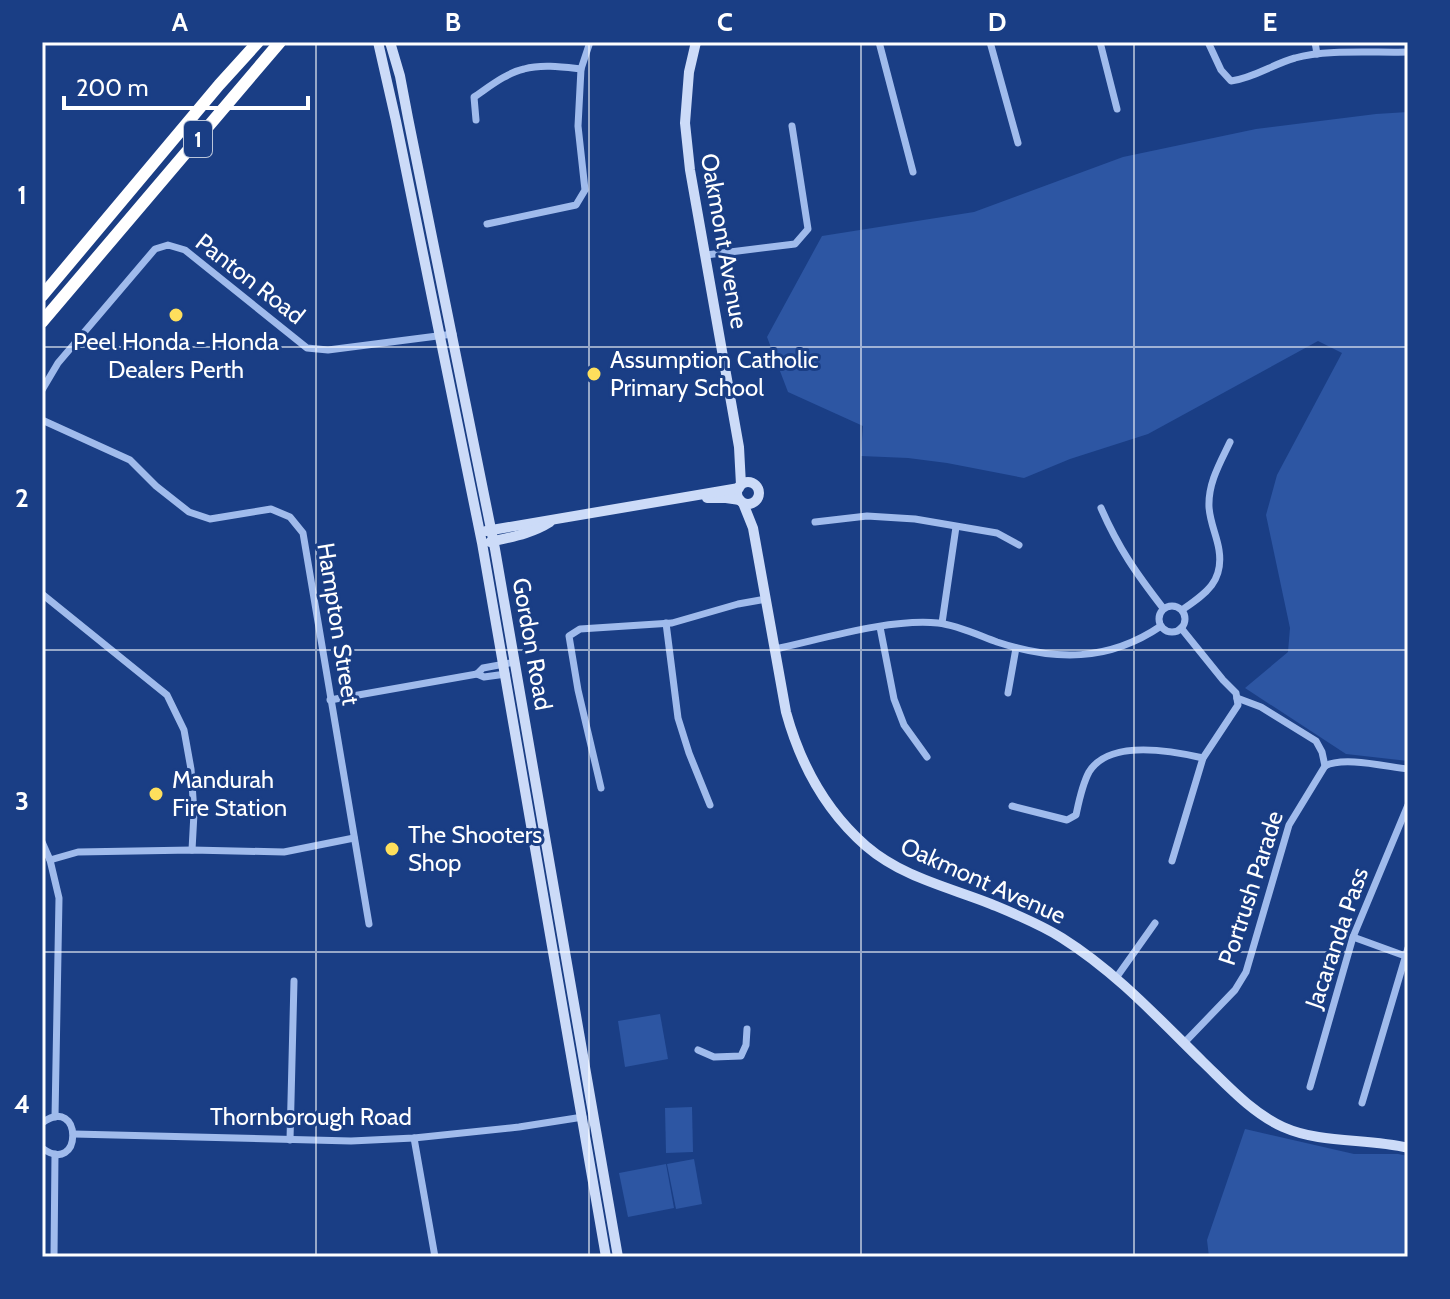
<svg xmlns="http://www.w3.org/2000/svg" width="1450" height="1299" font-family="Cabin,sans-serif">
<rect width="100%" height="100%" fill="#1a3e85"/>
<g fill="#2d56a3">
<path d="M 1408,112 L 1408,761 L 1346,754 L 1245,688 L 1288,652 L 1290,628 L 1266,515 L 1277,475 L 1342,353 L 1318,341 L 1148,434 L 1070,459 L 1024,478 L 947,463 L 908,458 L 861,456 L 863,426 L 788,392 L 767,337 L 822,236 L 974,212 L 1123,157 L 1256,129 L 1376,114 Z"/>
<path d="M 660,1014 L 668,1059 L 625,1067 L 618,1021 Z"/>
<path d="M 692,1107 L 693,1152 L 666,1153 L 665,1108 Z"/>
<path d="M 1245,1129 L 1354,1154 L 1398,1154 L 1408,1156 L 1408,1257 L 1209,1257 L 1207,1240 Z"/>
<path d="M 694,1159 L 702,1204 L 676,1209 L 667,1164 Z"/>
<path d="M 666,1164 L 674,1208 L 628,1217 L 619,1173 Z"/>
</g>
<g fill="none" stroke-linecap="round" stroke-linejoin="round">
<g stroke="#a0bbec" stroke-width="7">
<path d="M 879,42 L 913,172"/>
<path d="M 990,42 L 1018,143"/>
<path d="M 1100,42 L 1117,109"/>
<path d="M 1208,42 L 1221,70 L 1231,81 C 1254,78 1273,64 1295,58 C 1325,49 1376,53 1408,52"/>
<path d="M 1315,42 L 1317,54"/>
<path d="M 476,120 L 474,97 C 489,87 506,73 524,69 C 542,64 563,67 581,69"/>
<path d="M 487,224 L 576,205 L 585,190 L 578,126 L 581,69 L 590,42"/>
<path d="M 706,255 L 795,244 L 808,229 L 792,126"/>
<path d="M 42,390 L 58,363 L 155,249 L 168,245 L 185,250 L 307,348 L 328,350 L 453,334"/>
<path d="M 42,420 L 130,460 L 156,486 L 189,512 L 210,519 L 271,509 L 290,517 L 303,533 L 369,924"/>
<path d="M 1101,508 C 1119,549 1136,573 1163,608"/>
<path d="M 815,522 L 867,516 L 915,519 L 997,533 L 1019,545"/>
<path d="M 42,594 L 167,695 L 184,730 L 191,769 L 194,813 L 192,850"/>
<circle cx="1172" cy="619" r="13"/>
<path d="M 1182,610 C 1205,594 1224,582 1219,550 C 1217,536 1210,523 1209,507 C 1208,483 1220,463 1230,442"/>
<path d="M 666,623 L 678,718 L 689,753 L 710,805"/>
<path d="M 942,623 L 956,527"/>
<path d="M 880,627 L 894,699 L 904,725 L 927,757"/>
<path d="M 775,649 C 822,639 891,618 938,623 C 957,625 978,635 997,642 C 1055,661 1108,662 1161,626"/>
<path d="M 477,674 L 484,677 L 506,674"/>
<path d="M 1008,693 L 1016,648"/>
<path d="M 1237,698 L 1261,707 L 1316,741 L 1322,752 L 1325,766"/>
<path d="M 330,700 L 477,674 L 483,668 L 515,662"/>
<path d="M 601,788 L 578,690 L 569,636 L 580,629 L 672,623 L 738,604 L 766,599"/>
<path d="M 1012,806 L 1067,820 L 1076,815 C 1079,801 1082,785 1089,772 C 1109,739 1173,751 1203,758"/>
<path d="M 42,842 L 50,860 L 59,898 L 55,1117"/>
<path d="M 50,860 L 78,852 L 192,850 L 284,852 L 354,838"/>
<path d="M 1172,861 L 1203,758 L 1238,705 L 1236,693 L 1223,680 L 1181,628"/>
<path d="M 1353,937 L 1408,957"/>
<path d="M 1116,978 L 1155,923"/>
<path d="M 1184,1043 L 1235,990 L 1246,972 L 1289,825 L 1325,766 C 1344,756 1387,767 1408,769"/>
<path d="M 698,1050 L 714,1057 L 741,1056 L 746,1045 L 747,1029"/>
<path d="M 1310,1087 L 1353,937 L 1408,805"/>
<path d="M 1362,1103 L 1408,948"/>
<path d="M 42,1123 C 83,1093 83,1178 42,1148"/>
<path d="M 74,1134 L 351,1141 L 414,1138 L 519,1127 L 583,1117"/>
<path d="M 414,1138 L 435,1257"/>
<path d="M 290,1140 L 294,981"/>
<path d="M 54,1257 L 55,1154"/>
</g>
<g stroke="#ccdbf8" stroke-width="10">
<path d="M 378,42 L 396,121 L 482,543 L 606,1257"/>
<path d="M 390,42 L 400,76 L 408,118 L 495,549 L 618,1257"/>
<path d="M 696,42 L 689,72 L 685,123 L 690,170 L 739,447 L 741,485"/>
<circle cx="748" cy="493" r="11"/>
<path d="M 707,498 L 726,498 L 740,500"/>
<path d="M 743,503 L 753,528 L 786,712 C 800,763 826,811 866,846 C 902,877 948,887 991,904 C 1015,914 1040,924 1062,938 C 1116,972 1158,1018 1203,1062 C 1227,1085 1252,1113 1283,1127 C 1321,1144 1367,1138 1408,1148"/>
<path d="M 486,531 L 739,488"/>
<path d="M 490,542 C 511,537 531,534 550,522"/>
</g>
<g stroke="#fff" stroke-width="12">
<path d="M 42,296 L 219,85 L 258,42"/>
<path d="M 42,322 L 280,42"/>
</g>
</g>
<path fill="none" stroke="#fff" stroke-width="2" stroke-opacity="0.55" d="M 316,42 L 316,1257M 589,42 L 589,1257M 861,42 L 861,1257M 1134,42 L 1134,1257M 42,347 L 1408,347M 42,650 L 1408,650M 42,952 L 1408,952"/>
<g fill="#fedf5c" stroke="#1a3e85" stroke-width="3">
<circle cx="176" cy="315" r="8"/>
<circle cx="594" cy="374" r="8"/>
<circle cx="156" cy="794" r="8"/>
<circle cx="392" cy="849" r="8"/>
</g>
<g text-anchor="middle" stroke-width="6" stroke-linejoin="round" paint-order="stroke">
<rect fill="#1a3e85" stroke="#bac5da" stroke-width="2" x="184" y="121" width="28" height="36" rx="6"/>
<g font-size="22" font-weight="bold" fill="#fff">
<text x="198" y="147">1</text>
</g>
<g font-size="24" fill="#fff" stroke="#1a3e85">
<text transform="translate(724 241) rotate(80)" y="8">Oakmont Avenue</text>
<text transform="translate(250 279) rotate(38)" y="8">Panton Road</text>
<text transform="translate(338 624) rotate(81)" y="8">Hampton Street</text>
<text transform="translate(532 644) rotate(80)" y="8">Gordon Road</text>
<text transform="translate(983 881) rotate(24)" y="8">Oakmont Avenue</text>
<text transform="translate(1251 888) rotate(-72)" y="8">Portrush Parade</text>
<text transform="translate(1337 938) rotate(-71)" y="8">Jacaranda Pass</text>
<text x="311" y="1125">Thornborough Road</text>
</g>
<g font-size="24" fill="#fff" stroke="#1a3e85" text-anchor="start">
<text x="176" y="350" text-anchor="middle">Peel Honda - Honda<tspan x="176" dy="28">Dealers Perth</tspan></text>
<text x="610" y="368">Assumption Catholic<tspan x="610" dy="28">Primary School</tspan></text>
<text x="172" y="788">Mandurah<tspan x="172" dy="28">Fire Station</tspan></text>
<text x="408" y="843">The Shooters<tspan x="408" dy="28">Shop</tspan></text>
</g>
</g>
<rect width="1450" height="1299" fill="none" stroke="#1a3e85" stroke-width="88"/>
<path d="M64 96v12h244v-12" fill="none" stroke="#ffffff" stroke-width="4"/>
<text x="76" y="96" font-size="24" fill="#ffffff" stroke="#1a3e85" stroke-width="6" paint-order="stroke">200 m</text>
<rect x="44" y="44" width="1362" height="1211" fill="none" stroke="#fff" stroke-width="3"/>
<g font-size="26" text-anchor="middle" font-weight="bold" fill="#fff">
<text x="180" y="31">A</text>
<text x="453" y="31">B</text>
<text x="725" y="31">C</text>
<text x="997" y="31">D</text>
<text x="1270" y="31">E</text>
<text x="22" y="204">1</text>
<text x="22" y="507">2</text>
<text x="22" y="810">3</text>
<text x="22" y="1113">4</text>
</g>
</svg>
